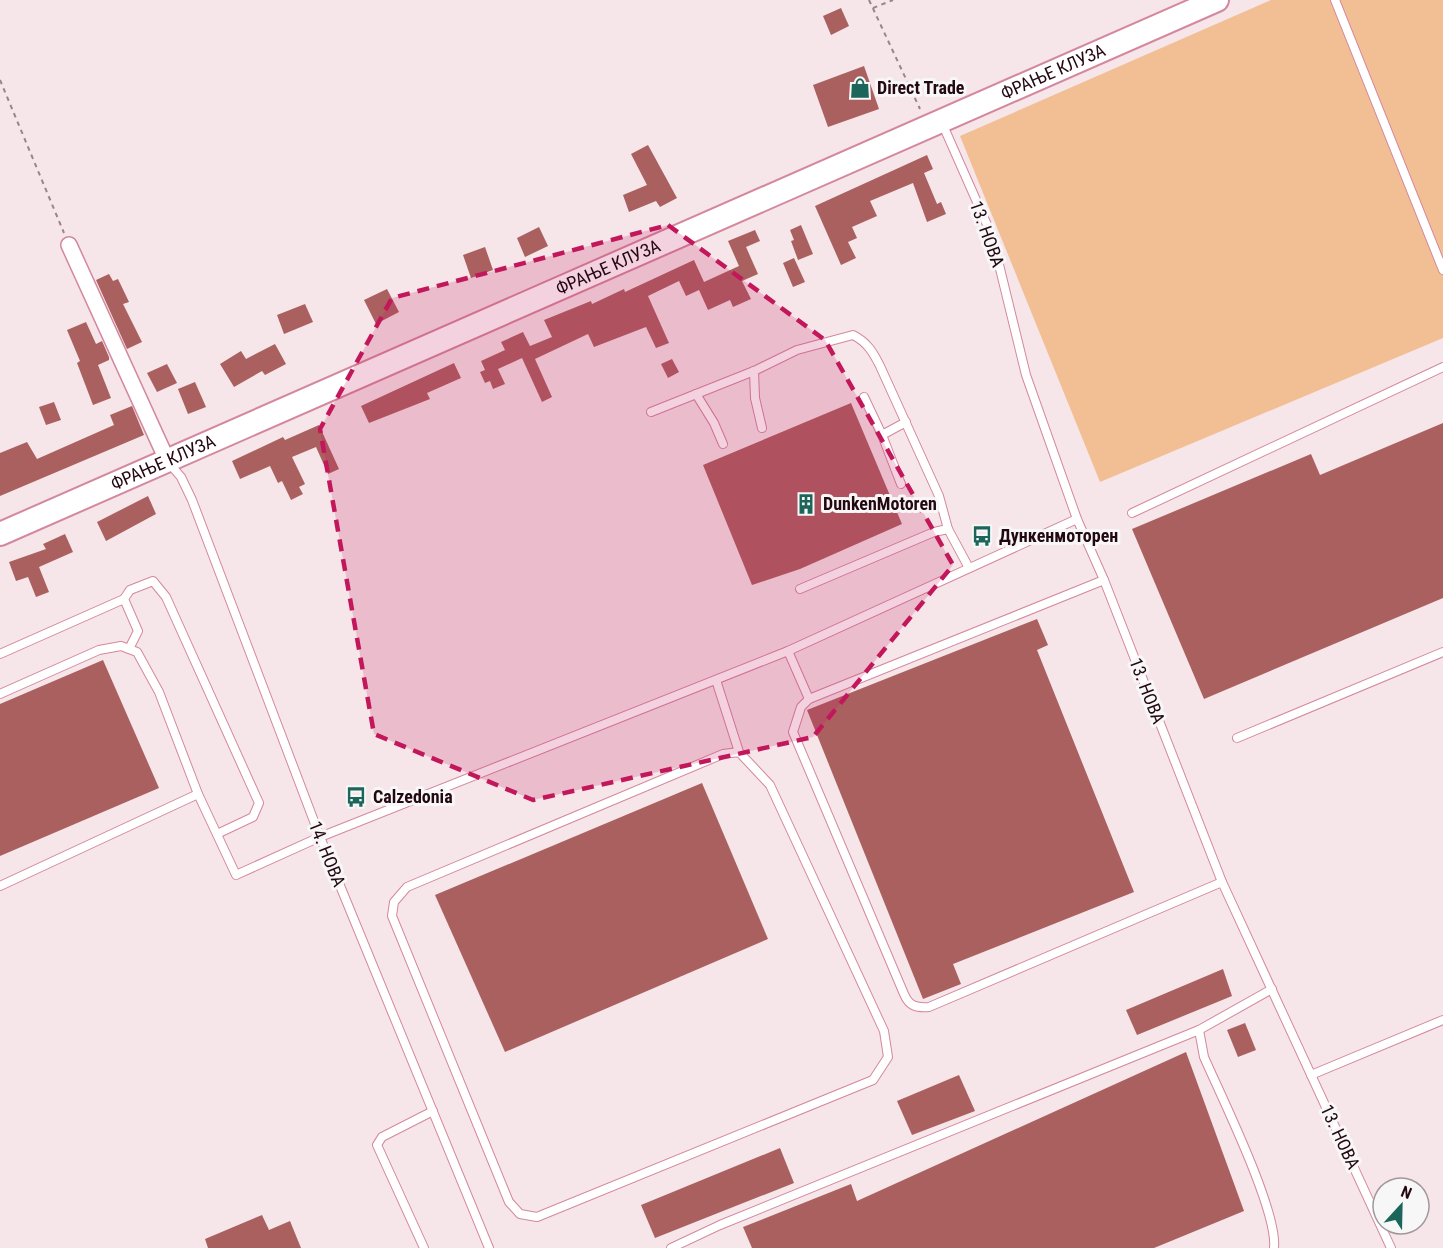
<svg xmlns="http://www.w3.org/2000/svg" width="1443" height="1248" font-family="'Roboto Condensed',sans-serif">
<rect width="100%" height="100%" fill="#f6e5e9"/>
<path fill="#f2bf94" d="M 1271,0 L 1443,0 L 1443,338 L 1100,482 L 960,136 Z"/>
<g fill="#aa605f">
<path d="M 841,8 L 849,26 L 831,35 L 823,16 Z"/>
<path d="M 864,66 L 879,109 L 828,127 L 813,85 Z"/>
<path d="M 648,145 L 677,198 L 660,207 L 656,201 L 629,212 L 623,195 L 647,185 L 631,154 Z"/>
<path d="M 927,155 L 933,169 L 924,173 L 937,204 L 941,202 L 946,214 L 927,222 L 913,183 L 870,201 L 877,216 L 852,227 L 857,238 L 848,242 L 856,258 L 841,265 L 815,206 Z"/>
<path d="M 801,225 L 813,254 L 798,260 L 791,241 L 794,240 L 790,230 Z"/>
<path d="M 539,227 L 548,246 L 525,257 L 517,238 Z"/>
<path d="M 755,230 L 760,241 L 746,247 L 758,274 L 742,281 L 751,299 L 733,307 L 730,300 L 708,310 L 699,290 L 686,296 L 679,281 L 648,296 L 669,343 L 656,348 L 646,327 L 594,347 L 588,334 L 535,359 L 552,397 L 542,402 L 522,358 L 498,369 L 505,384 L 493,389 L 490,381 L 485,383 L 480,372 L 485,370 L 481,361 L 505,350 L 501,342 L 523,332 L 530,346 L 552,337 L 544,320 L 591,301 L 592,304 L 624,289 L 625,292 L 694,260 L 704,282 L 739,266 L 728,241 Z"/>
<path d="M 485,247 L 493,270 L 471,278 L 463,255 Z"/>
<path d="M 794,258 L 805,282 L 793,287 L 783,263 Z"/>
<path d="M 109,274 L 113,281 L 118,279 L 129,302 L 123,304 L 142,342 L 127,349 L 96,280 Z"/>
<path d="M 387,289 L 399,312 L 376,324 L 364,300 Z"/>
<path d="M 305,304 L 313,322 L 284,334 L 277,315 Z"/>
<path d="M 86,322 L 96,344 L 102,341 L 109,357 L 109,360 L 98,365 L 111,398 L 93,405 L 77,363 L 80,361 L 67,330 Z"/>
<path d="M 275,344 L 286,364 L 265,375 L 262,371 L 234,387 L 220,364 L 241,351 L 246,359 Z"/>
<path d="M 672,359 L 679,372 L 668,378 L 661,364 Z"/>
<path d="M 454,363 L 461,378 L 427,393 L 430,399 L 369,423 L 361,406 Z"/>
<path d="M 167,364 L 177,383 L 157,392 L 147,373 Z"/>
<path d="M 195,382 L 206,407 L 188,414 L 178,389 Z"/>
<path d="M 54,402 L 61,420 L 46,425 L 39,407 Z"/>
<path d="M 851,403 L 902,524 L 800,569 L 752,585 L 703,465 Z"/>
<path d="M 132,406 L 144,435 L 0,496 L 0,453 L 27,442 L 37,459 L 114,425 L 110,415 Z"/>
<path d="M 1443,423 L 1443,598 L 1204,699 L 1132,529 L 1311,454 L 1320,475 Z"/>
<path d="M 319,425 L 339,469 L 328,474 L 316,447 L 292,457 L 305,484 L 299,487 L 303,494 L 291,500 L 282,481 L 278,483 L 270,466 L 240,479 L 232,461 L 283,437 L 285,440 Z"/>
<path d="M 148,496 L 156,514 L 106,541 L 97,522 Z"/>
<path d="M 65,534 L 73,552 L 39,567 L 49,592 L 36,597 L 28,577 L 16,581 L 9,562 L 46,549 L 43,544 Z"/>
<path d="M 1037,619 L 1048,645 L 1037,650 L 1134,892 L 953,964 L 961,984 L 923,999 L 807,710 Z"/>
<path d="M 103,660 L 159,788 L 0,856 L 0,704 Z"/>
<path d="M 702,783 L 768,939 L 505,1052 L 435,895 Z"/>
<path d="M 1223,969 L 1232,996 L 1137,1035 L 1126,1010 Z"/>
<path d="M 1245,1023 L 1256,1050 L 1238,1057 L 1227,1030 Z"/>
<path d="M 1186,1052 L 1244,1211 L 1154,1248 L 752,1248 L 743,1227 L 851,1184 L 857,1201 Z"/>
<path d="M 959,1075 L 975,1111 L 912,1135 L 897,1101 Z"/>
<path d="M 780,1148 L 794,1183 L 655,1238 L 641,1205 Z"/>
<path d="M 262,1215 L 269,1230 L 290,1221 L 301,1248 L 208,1248 L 205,1239 Z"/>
</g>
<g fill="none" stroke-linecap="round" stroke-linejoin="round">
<g stroke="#d4889e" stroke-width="10">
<g id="service">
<path d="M 1335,0 L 1443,270"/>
<path d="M 942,123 L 992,236 L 1026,375 L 1077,519 L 1104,580 L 1222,882 L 1391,1248"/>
<path d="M 754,371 L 755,398 L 762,428"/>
<path d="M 696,394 L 714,423 L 723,444"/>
<path d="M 864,397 L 882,435 L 906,422"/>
<path d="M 651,412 L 754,371 L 797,350 L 853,335 C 867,342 873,352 880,366 L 939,496 L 948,529"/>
<path d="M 882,435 L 901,484"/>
<path d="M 168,462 L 181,477 L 192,500 L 320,837 L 489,1248"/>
<path d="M 1132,513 L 1443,367"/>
<path d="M 1104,580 L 809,699 L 801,707 L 793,732 L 904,994 C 909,1006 916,1008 929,1007 L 1222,882"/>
<path d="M 800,589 L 934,532 L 948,529 L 969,568"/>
<path d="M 129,649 L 138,631 L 124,599 L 130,590 L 153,581 L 166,597 L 259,803 L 253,817 L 217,834"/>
<path d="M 788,651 L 809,699"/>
<path d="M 0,654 L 124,599"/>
<path d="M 716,680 L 739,752 L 770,785 L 884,1031 L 888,1057 L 873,1080 L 537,1217 L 520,1214 L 509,1202 L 392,916 L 394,902 L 407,887 L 723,754 L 739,752"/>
<path d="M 0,694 L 99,650 L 121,646 L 137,652 L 159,692 L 198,794"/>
<path d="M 1237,738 L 1443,652"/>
<path d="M 0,886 L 198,794 L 236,875 L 320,837 L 788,651 L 1077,519"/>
<path d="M 1199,1030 L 1204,1057 C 1221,1096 1278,1211 1274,1248"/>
<path d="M 1311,1075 L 1443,1020"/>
<path d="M 424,1248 L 377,1145 L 382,1137 L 433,1111"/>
<path d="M 671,1248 L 720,1225 L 1199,1030 L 1272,989"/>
</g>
</g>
<g stroke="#d4889e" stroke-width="18">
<path id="minor" d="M 69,245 L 167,460"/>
</g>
<g stroke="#d4889e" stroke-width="26">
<g id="secondary">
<path id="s1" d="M 0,534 L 1217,0"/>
</g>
</g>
<g stroke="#9a848b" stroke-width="2" stroke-dasharray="4.5 4.5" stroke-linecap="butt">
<path d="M 869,0 L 920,109"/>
<path d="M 873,8 L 893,0"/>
<path d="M 0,80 L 64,233"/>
</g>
<use href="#service" stroke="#fff" stroke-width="8"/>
<use href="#minor" stroke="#fff" stroke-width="15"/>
<use href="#secondary" stroke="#fff" stroke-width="22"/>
</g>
<path fill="#c2185b" fill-opacity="0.2" stroke="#c2185b" stroke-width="4.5" stroke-dasharray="12 8" stroke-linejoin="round" d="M 668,225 L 825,340 L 953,565 L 813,737 L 533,800 L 374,734 L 320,429 L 392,298 Z"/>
<defs>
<g id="shop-bare" transform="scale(1.62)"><path d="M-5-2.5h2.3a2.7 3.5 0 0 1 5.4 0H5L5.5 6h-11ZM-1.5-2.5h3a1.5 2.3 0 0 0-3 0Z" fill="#1c655a" stroke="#f7f7f7" stroke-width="2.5" paint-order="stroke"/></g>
<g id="building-bare" transform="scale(1.62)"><path d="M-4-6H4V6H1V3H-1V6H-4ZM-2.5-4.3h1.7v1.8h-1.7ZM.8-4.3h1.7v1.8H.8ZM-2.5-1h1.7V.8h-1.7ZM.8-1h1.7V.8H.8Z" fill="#1c655a" stroke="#f7f7f7" stroke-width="2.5" paint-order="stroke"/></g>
<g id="bus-bare" transform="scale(1.62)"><path d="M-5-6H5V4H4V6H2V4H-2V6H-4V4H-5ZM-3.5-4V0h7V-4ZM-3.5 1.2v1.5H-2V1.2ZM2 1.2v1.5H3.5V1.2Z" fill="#1c655a" stroke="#f7f7f7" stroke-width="2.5" paint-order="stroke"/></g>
</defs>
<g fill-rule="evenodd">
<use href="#shop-bare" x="860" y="88"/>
<use href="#building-bare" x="806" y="504"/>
<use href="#bus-bare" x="982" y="536"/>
<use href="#bus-bare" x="356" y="797"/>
</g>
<g text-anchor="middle" stroke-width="6" stroke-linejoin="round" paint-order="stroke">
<g font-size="18" fill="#230711" stroke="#f7f7f7">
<text dy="6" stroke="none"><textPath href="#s1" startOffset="1150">ФРАЊЕ КЛУЗА</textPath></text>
<text transform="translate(987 234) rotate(70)" y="6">13. НОВА</text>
<text dy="6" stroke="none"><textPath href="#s1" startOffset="664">ФРАЊЕ КЛУЗА</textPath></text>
<text dy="6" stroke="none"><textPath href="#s1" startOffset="178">ФРАЊЕ КЛУЗА</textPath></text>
<text transform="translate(1147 691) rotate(69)" y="6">13. НОВА</text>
<text transform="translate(327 854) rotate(68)" y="6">14. НОВА</text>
<text transform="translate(1340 1137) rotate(65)" y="6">13. НОВА</text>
</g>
<g font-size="18" font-weight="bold" fill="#230711" stroke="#f7f7f7" text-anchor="start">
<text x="877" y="94">Direct Trade</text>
<text x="823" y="510">DunkenMotoren</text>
<text x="999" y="542">Дункенмоторен</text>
<text x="373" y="803">Calzedonia</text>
</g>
</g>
<g transform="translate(1401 1206) rotate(22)"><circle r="28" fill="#f7f7f7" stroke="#a2979b" stroke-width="1.5"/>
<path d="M0-4.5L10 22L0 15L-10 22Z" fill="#1c655a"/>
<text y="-9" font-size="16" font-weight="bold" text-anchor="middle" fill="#230711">N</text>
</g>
</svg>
